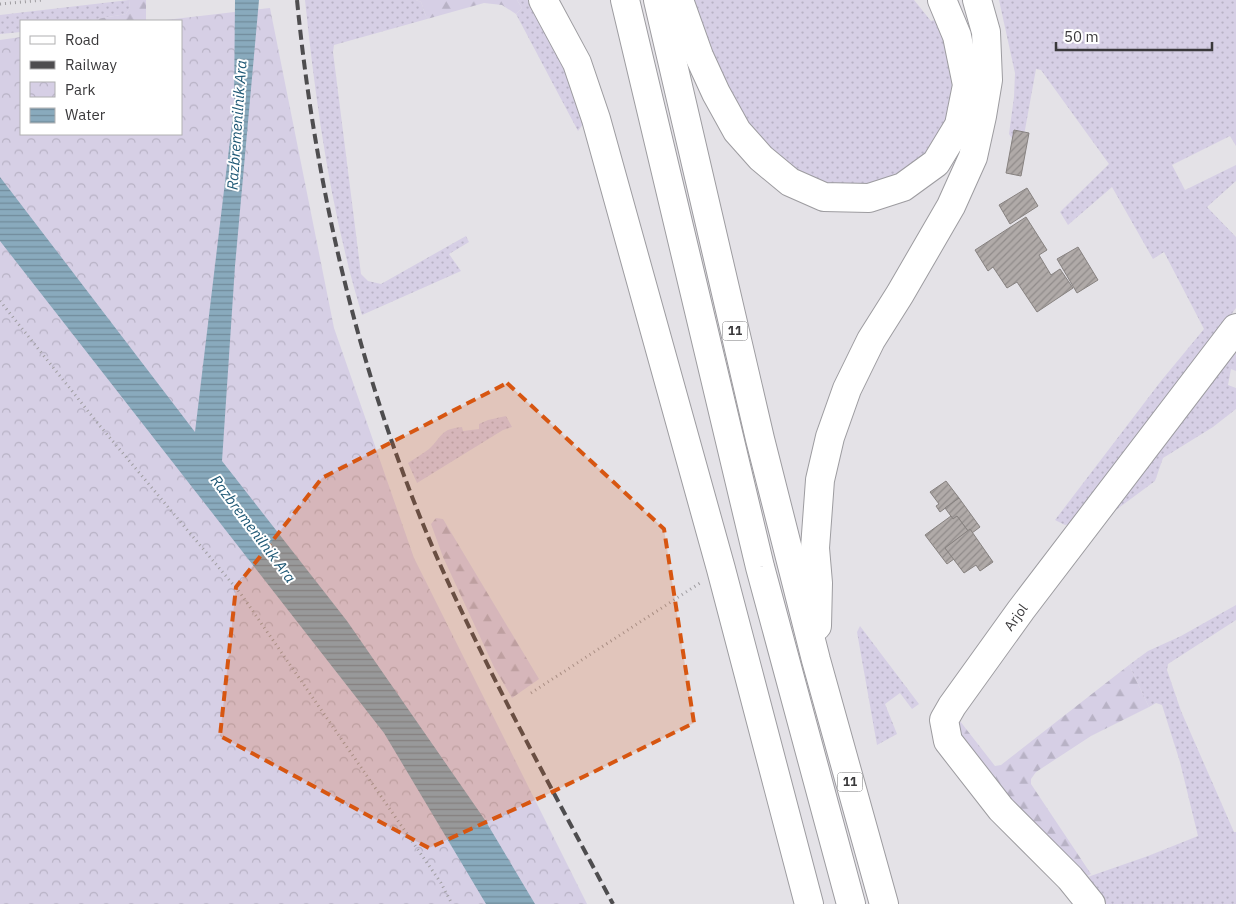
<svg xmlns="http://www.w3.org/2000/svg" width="1236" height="904" font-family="'IBM Plex Sans',sans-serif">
<defs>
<pattern id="grass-dots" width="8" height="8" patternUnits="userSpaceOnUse" patternTransform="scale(1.25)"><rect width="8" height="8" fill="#d6cfe5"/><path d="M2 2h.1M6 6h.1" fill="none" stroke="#b8b2c5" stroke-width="1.8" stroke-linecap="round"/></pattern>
<pattern id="forest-firs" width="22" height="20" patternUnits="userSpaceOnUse" patternTransform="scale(1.25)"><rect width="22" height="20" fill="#d6cfe5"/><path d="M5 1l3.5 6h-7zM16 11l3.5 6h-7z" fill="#b8b2c5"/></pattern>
<pattern id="park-crowns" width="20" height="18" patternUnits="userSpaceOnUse" patternTransform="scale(1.25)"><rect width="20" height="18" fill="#d6cfe5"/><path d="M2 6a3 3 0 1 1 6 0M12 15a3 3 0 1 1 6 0" fill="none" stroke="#b8b2c5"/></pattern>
<pattern id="water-rules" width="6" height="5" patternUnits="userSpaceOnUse" patternTransform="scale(1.25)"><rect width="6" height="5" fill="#89aabd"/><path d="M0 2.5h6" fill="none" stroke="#718b9b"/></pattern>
<pattern id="building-hatch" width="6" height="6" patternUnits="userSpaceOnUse" patternTransform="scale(1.25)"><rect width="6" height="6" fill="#b0aaa8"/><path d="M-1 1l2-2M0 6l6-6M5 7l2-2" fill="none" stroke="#908b8a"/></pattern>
</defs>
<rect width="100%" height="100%" fill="#e4e2e7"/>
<g fill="url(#grass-dots)">
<path d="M 129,0 L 130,8 L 126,14 L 85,21 L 21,21 L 21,32 L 0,34 L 0,15 Z"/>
<path d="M 305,0 L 416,0 L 421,2 L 427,19 L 334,45 L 333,52 L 361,274 L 368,281 L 381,284 L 466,236 L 469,242 L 449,254 L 461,271 L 362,315 C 331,213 316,106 305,0 Z"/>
<path d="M 517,0 L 533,0 L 560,41 L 582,112 L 583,124 L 578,131 L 516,14 L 522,8 Z"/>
<path d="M 692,0 L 914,0 L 931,21 L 939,19 L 957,92 L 947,127 L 930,154 L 906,174 L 852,189 L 807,179 L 763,143 L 738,108 L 718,74 Z"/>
<path d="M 999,0 L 1236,0 L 1236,146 L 1230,136 L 1172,165 L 1185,190 L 1236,165 L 1236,181 L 1207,207 L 1236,237 L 1236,308 L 1076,519 L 1071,524 L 1065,525 L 1055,520 L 1161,381 L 1204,329 L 1164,252 L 1153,259 L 1112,187 L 1068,225 L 1060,212 L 1109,164 L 1041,70 L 1036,69 L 1021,152 L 1009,134 L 1014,97 L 1015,73 Z"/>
<path d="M 1236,339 L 1236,371 L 1231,369 L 1228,385 L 1236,388 L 1236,409 L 1213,427 L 1163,458 L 1155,481 L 1101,521 Z"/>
<path d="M 506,416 L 512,427 L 503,430 L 417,483 L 408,463 C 415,458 423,454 429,449 C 443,436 440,429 462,427 L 463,431 L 479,429 L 479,424 L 488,420 Z"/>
<path d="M 1236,605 L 1236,620 L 1168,664 L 1167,670 L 1181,711 L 1234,832 L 1236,832 L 1236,904 L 1101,904 L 1079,880 L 1148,856 L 1198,836 L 1180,762 L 1162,705 L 1156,703 L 1149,707 L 1129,665 L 1148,651 L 1181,636 Z"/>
<path d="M 860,626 L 919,704 L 912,709 L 900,693 L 885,704 L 897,734 L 877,745 L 857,632 Z"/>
</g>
<g fill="url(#forest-firs)">
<path d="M 129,0 L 146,0 L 146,21 L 85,21 L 126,14 L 130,8 Z"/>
<path d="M 416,0 L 517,0 L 522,8 L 516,14 L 502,5 L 484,3 L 427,19 L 421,2 Z"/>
<path d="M 436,518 L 443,519 L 539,679 L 512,698 L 494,667 L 443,557 L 431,524 Z"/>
<path d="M 1129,665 L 1149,707 L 1091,736 L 1036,772 L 1031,779 L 1031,784 L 1091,874 L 1079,880 L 961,746 L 956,716 L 995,766 L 1001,765 Z"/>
</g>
<path fill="url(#park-crowns)" d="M 270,8 L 334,328 L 414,558 L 587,904 L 0,904 L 0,40 L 21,37 L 21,134 L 181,134 L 181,21 L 157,21 Z"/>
<path fill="url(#water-rules)" d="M 235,0 L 259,0 L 235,266 L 222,461 L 347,621 L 485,820 L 535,904 L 486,904 L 384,733 L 0,241 L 0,177 L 195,432 L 234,107 Z"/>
<g fill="url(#building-hatch)" stroke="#878280">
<path d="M 1014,130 L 1029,133 L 1021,176 L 1006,173 Z"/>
<path d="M 1027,188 L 1038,206 L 1010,224 L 999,205 Z"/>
<path d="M 1026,217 L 1047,250 L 1039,255 L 1051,275 L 1060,269 L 1073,288 L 1037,312 L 1017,282 L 1007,288 L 993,267 L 988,271 L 975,250 Z"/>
<path d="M 1078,247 L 1098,280 L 1077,293 L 1057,259 Z"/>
<path d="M 946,481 L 959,498 L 940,512 L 936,506 L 939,504 L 930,492 Z"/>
<path d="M 959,498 L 980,527 L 972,533 L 970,529 L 968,531 L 957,516 L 953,519 L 945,508 Z"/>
<path d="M 951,516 L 953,519 L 957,516 L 968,531 L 945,548 L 954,559 L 947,564 L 925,535 Z"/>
<path d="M 970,529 L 993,562 L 980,571 L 976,565 L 964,573 L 945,548 Z"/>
</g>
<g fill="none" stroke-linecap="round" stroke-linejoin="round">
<g stroke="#9d9ca0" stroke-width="30">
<g id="minor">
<path d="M 543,0 L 577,63 L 596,119 L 721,569 L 809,904"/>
<path id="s1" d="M 1091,904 L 1070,878 L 1001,809 L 948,741 L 944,720 L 952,706 L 1021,610 L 1236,328"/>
</g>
</g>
<g stroke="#9d9ca0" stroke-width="30">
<g id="highway">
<path d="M 625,0 L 760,567 L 851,904"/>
<path d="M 658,0 L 760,439 L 816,660 L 884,904"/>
<path d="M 679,0 L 699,56 L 716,93 L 737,131 L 761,158 L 790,182 L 824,197 L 869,198 L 903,187 L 936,163 L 959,125 L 967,85 L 957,36 L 942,0"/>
<path d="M 817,626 L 818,583 L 815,548 L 820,480 L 830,437 L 847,389 L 871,340 L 900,294 L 951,206 L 973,157 L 982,116 L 988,80 L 986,32 L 977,0"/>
</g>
</g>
<g stroke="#9f9da1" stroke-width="3" stroke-dasharray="1 4" stroke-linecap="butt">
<path d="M 0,4 L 44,0"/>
<path d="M 0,301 L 100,426 L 241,594 L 441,883 L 452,904"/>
<path d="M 531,693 L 700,583"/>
</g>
<use href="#minor" stroke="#fff" stroke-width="28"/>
<use href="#highway" stroke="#fff" stroke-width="28"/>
<path stroke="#4e4d4f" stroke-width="4" stroke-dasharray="10 5" stroke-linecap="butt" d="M 297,0 C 316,193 361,384 439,562 C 491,679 553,791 613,904"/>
</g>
<path fill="#d75611" fill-opacity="0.2" stroke="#d75611" stroke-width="4" stroke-dasharray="10 6" stroke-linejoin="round" d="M 507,383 L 664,529 L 694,723 L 548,794 L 429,848 L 220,736 L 236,587 L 322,478 Z"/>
<g text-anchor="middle" stroke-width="4" stroke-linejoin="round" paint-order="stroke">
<g fill="#fff" stroke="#757476" stroke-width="1">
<rect x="722.5" y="321.5" width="25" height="19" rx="4"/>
<rect x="837.5" y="772.5" width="25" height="19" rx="4"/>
</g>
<g font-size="12" font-weight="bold" fill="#3a393b">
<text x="735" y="335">11</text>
<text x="850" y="786">11</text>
</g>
<g font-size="14" fill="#3a393b" stroke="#fff">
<text dy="5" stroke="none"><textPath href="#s1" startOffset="364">Arjol</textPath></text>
</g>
<g font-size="15" font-style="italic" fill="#1e5875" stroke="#fff">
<text transform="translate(237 125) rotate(-86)" y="5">Razbremenilnik Ara</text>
<text transform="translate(253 529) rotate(53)" y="5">Razbremenilnik Ara</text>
</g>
</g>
<rect x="20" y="20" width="162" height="115" fill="#ffffff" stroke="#b0b0b1"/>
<rect x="30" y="36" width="25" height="8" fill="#ffffff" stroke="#b0b0b1"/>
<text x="65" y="45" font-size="15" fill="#3a393b">Road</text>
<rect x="30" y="61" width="25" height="8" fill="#4e4d4f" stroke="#b0b0b1"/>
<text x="65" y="70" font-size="15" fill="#3a393b">Railway</text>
<rect x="30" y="82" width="25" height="15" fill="url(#park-crowns)" stroke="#b0b0b1"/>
<text x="65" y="95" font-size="15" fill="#3a393b">Park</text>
<rect x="30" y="108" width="25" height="15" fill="url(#water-rules)" stroke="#b0b0b1"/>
<text x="65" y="120" font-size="15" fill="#3a393b">Water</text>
<path d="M1056 42v8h156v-8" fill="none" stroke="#3a393b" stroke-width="2.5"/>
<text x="1064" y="42" font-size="15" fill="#3a393b" stroke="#ffffff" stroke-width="4" paint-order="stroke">50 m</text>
</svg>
